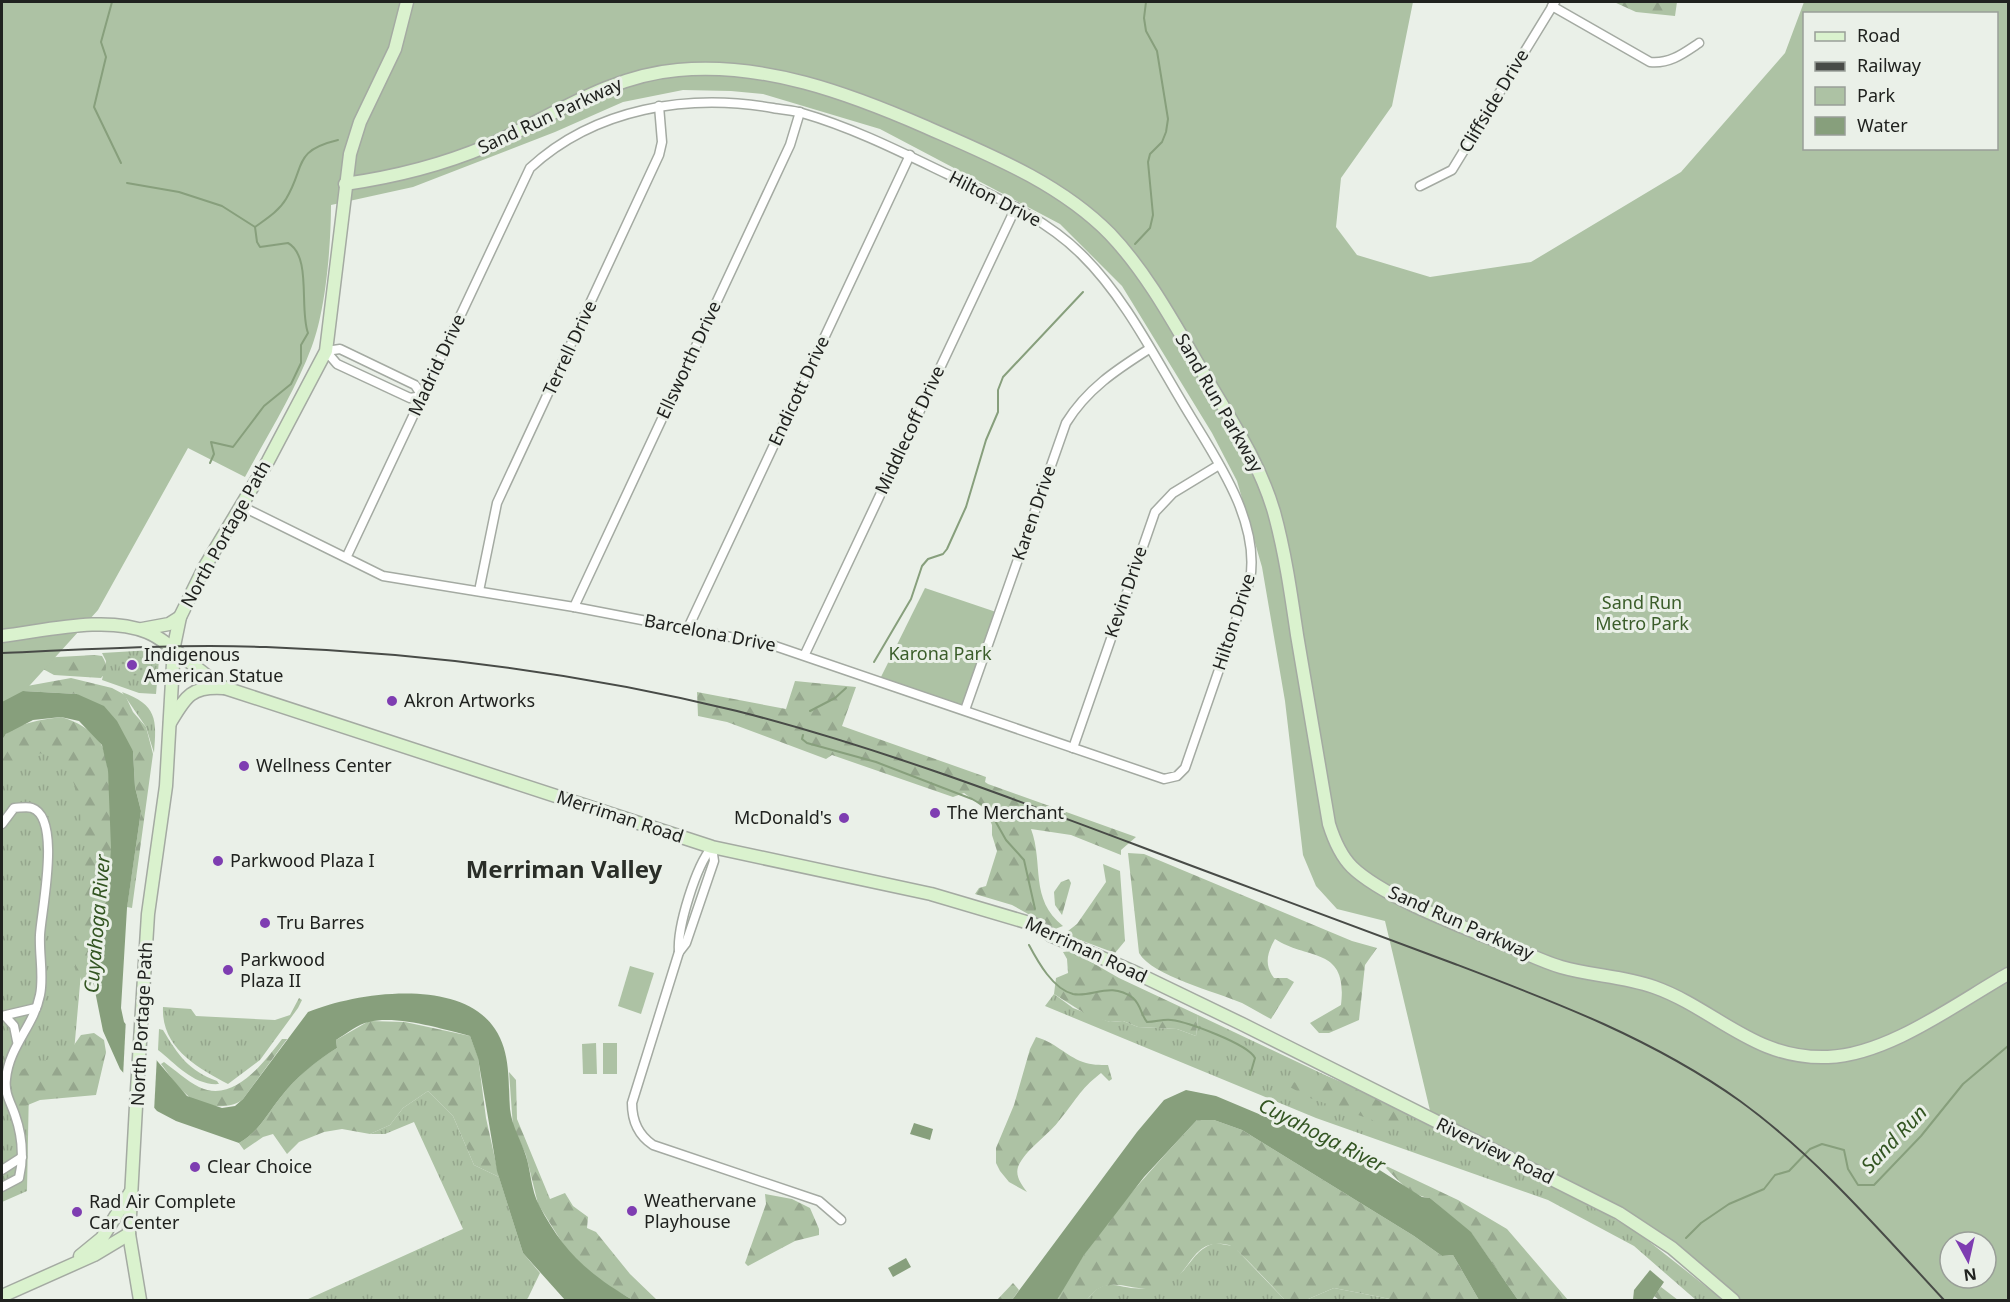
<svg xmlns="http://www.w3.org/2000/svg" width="2010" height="1302" font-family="'Noto Sans',sans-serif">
<defs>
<pattern id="grass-tufts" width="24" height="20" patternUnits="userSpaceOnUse" patternTransform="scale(1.5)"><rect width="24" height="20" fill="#adc2a4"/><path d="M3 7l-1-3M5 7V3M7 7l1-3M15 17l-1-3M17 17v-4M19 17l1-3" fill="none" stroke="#95a68d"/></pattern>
<pattern id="forest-firs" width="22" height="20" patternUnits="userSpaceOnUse" patternTransform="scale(1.5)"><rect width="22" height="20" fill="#adc2a4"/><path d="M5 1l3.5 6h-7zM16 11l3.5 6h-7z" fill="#95a68d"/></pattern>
<pattern id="garden-dots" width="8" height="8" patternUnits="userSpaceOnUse" patternTransform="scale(1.5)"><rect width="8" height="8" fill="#adc2a4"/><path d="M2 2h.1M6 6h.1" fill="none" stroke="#95a68d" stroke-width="1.8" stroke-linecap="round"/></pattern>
</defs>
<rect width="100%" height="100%" fill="#eaf0e8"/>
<g fill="url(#grass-tufts)">
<path d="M 152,650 L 159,660 L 156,694 L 139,693 L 102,680 L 106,661 L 102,653 Z"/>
<path d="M 122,692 C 157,705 157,719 154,753 L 146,727 Z"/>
<path d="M 49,724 L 98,780 L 71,1086 L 29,1086 L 27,1191 L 2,1202 L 2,766 Z"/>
<path d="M 1054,994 L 1073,1008 L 1110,1022 L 1123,1021 L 1138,1027 L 1177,1029 L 1196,1036 L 1198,1015 L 1494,1155 L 1601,1211 L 1637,1232 L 1723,1300 L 1696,1300 L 1634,1246 L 1548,1200 L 1316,1118 L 1045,1006 Z"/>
<path d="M 299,998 L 302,1000 L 298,1008 L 260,1060 L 228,1084 C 198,1068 161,1048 163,1007 L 191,1009 L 196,1016 L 275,1020 L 290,1015 Z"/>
<path d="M 159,1029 L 163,1030 C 178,1055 189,1071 217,1081 L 219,1084 C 194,1086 176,1064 158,1050 Z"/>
<path d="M 428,1091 L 453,1116 L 474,1165 L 499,1177 L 523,1253 L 540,1273 L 528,1298 L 526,1300 L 306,1300 L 463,1229 L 414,1122 L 385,1134 L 370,1134 L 390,1125 L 403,1108 Z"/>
<path d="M 1215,1243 L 1233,1246 L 1285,1300 L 1087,1300 C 1107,1272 1120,1292 1146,1288 C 1156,1287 1178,1277 1184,1270 C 1195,1257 1198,1249 1215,1243 Z"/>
<path d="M 1334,1288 L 1395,1300 L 1306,1300 Z"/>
</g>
<g fill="url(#forest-firs)">
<path d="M 1614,2 L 1677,2 L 1675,16 L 1636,12 Z"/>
<path d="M 95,655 L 102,656 C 107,664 108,671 101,678 L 54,675 L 43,669 L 27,686 L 71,678 L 112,688 L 125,695 L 133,712 L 146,727 L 153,754 L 132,908 L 127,907 L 141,811 L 135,787 L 133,751 L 77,694 L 23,691 L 2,702 L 2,660 Z"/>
<path d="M 795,681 L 856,687 L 842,726 L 986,777 L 985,782 L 988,784 L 1136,837 L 1121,850 L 1121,855 L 1071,835 L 1031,829 C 1044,864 1029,899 1063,926 L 1055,929 L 1012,905 L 975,894 L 979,888 L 986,886 L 997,851 L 992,835 L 992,825 L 985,809 L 964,793 L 953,797 L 832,755 L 826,759 L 727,722 L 698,716 L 697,692 L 786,709 Z"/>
<path d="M 61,717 C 76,721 92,730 101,744 C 114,765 113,868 108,895 C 106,910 99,924 97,939 C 95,958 97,976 87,992 L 75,966 L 86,856 L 79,801 L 71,774 L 64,764 L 46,754 L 36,753 L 2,766 C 2,758 0,749 2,742 C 5,724 46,719 61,717 Z"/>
<path d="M 1128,853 L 1144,854 L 1352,941 L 1377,948 L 1365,965 L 1359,1020 L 1329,1033 L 1319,1033 L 1310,1023 L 1341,1005 C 1348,946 1309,961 1275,939 C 1267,953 1264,965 1274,978 L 1287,978 L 1294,982 L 1271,1019 C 1261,1014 1252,1008 1242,1003 C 1217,992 1152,976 1139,953 Z"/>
<path d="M 1103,864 L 1120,871 L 1125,941 L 1115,953 L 1072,937 L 1068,931 L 1077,924 L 1106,882 Z"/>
<path d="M 1069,879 L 1071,883 L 1062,915 L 1055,905 L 1054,892 L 1061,882 Z"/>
<path d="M 1072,951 L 1119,978 L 1198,1015 L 1196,1036 L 1177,1029 L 1138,1027 L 1123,1021 L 1110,1022 L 1089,1016 L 1054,994 L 1056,978 L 1068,973 L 1067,959 L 1063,952 Z"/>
<path d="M 369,1021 L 405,1022 L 470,1036 L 478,1057 L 486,1118 L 499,1177 L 474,1165 L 453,1116 L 428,1091 L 403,1108 L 390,1125 L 370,1134 L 342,1129 L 324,1132 L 299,1142 L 287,1154 L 273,1134 L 263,1137 L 244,1150 L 239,1143 C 258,1133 267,1114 280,1098 C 295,1078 315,1061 337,1048 L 336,1040 Z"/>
<path d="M 94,1033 L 104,1040 L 106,1052 L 96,1095 L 40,1100 L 18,1109 L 11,1085 L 13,1075 L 34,1063 L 67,1055 L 81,1035 Z"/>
<path d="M 1036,1037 C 1057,1043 1064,1055 1083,1062 C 1091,1065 1100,1065 1108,1065 L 1112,1079 L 1109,1081 L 1101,1073 C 1079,1090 1075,1102 1058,1122 C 1047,1136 1025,1150 1018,1167 C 1015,1177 1022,1185 1027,1192 L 1009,1182 L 1000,1171 L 996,1163 L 996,1148 L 1014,1105 L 1030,1049 Z"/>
<path d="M 282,1039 L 287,1039 L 243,1099 C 230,1111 198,1107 186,1094 C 176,1086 169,1074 161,1064 L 164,1062 C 175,1070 187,1081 199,1087 C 234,1104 264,1062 282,1039 Z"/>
<path d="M 509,1072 L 516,1080 L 517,1119 L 550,1199 L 565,1193 L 573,1206 L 588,1217 L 587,1228 L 596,1232 L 630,1274 L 657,1300 L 633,1300 L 601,1282 L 568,1252 L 538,1204 L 526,1155 L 513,1127 Z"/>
<path d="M 1321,1074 C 1340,1081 1399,1104 1407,1121 L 1404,1127 L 1378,1122 L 1310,1098 L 1288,1086 L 1289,1082 L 1306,1083 Z"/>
<path d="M 1197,1120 L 1214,1120 L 1242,1130 L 1414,1236 L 1442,1256 L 1453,1255 L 1479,1300 L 1395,1300 L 1334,1288 L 1306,1300 L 1285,1300 C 1276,1291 1238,1248 1229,1245 C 1190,1236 1193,1275 1163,1286 C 1134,1297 1109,1269 1087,1300 L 1057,1300 C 1091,1234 1147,1174 1197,1120 Z"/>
<path d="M 1382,1164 L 1458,1200 L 1507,1229 L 1568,1300 L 1518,1300 L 1472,1234 L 1430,1198 C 1410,1196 1395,1177 1382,1164 Z"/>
<path d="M 765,1194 L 792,1199 L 810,1208 L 819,1229 L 819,1235 L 795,1241 L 748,1266 L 745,1263 L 766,1204 Z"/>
<path d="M 1013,1283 L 1019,1290 L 1012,1300 L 997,1300 Z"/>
<path d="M 1661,1287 L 1678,1300 L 1659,1300 L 1654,1296 Z"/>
</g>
<g fill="#adc2a4" fill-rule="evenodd">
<path d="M 2,2 L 1413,2 L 1392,106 L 1341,178 L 1336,227 L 1357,255 L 1430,277 L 1531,262 L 1681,172 L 1785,53 L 1804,2 L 2008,2 L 2008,1300 L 1733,1300 L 1647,1230 L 1432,1119 L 1385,921 L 1337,909 L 1316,886 L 1303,855 L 1285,701 L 1262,567 L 1237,481 L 1212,433 L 1122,286 L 1060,224 L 880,129 L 763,94 L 731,91 L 683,90 L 623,102 L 555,132 L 413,187 L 331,205 C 331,244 326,309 312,346 C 295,392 268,434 245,477 L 188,448 L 98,610 L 2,716 ZM 1804,14 L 1996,14 L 1996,148 L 1804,148 ZM 1950,1242 L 1986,1242 L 1986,1278 L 1950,1278 Z"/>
<path d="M 925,588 L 999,613 L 965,710 L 879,681 Z"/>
<path d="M 630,966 L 654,973 L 641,1014 L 618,1006 Z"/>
<path d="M 596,1043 L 597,1074 L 583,1074 L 582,1044 Z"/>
<rect x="603" y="1043" width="14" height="31"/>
</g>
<path fill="url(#garden-dots)" d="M 126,656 L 152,659 L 150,673 L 132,676 L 120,670 L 119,663 Z"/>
<g fill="#879f7c">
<path d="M 23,691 L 77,694 L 104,706 L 117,721 L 133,751 L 135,787 L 141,811 L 127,908 L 121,1008 L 124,1022 L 187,1096 L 222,1108 L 235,1106 L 243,1099 L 308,1012 C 357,992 461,977 495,1029 C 511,1053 508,1082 510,1109 C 512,1127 521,1140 526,1156 C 531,1172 531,1190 539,1205 C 562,1250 589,1275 633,1300 L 565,1300 L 523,1253 L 497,1171 L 478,1058 L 470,1036 C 442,1029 397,1015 369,1022 C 358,1024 346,1034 336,1040 L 337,1048 C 316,1061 295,1078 280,1098 C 267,1114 258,1133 239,1143 L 176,1121 L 157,1111 L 120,1069 L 103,1031 L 93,981 L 97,937 L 108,894 L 111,848 L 108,771 L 102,745 L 79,721 L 61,717 L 33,720 L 6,734 L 2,740 L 2,702 Z"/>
<path d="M 1186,1090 L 1216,1096 L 1356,1155 L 1422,1197 L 1430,1198 L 1471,1232 L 1518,1300 L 1479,1300 L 1453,1255 L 1442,1256 L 1414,1236 L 1242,1130 L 1214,1120 L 1197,1120 L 1144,1177 L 1084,1255 L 1057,1300 L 1012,1300 L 1137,1132 L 1164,1100 Z"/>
<path d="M 914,1123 L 933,1129 L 930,1140 L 910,1134 Z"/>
<path d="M 906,1258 L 911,1267 L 893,1277 L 888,1268 Z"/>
<path d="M 1650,1270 L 1664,1282 L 1652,1300 L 1633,1300 L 1634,1290 Z"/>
</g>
<path fill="#eaf0e8" d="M 126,1018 L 157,1055 L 154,1112 L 123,1077 Z"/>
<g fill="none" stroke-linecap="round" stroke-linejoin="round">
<g stroke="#879f7c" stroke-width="2">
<path d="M 112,2 L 101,42 L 106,57 L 94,107 L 121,163"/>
<path d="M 127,183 L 179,192 L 222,206 L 255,227 L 257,242 L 260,247 L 288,243 C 312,256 299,309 308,333 L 301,345 L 301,363 L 291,384 L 264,406 L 233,447 L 211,442 L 214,454 L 210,463"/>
<path d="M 255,227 C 266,219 279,211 286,199 C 306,166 292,151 338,140"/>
<path d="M 1135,244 L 1150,228 L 1153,215 L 1148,162 L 1150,154 L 1162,142 L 1166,132 L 1168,119 L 1157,51 L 1146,31 L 1144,18 L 1146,2"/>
<path d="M 874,662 L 911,599 L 922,566 L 928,559 L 943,554 L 947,549 L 966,507 L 986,440 L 998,412 L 998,390 L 1003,377 L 1083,292"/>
<path d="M 810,711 L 835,698 L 846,688"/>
<path d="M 803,735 L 802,739 L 807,743 L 876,762 L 972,799 L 988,808 L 1006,840 L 1024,860 L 1035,909"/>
<path d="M 1029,945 C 1038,962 1053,989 1073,994 C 1092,998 1110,981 1133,998 C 1141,1005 1141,1015 1147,1022 C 1156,1022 1163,1019 1171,1020 C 1188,1022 1248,1044 1255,1058 L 1250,1075"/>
<path d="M 1686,1238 L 1701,1223 L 1729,1204 L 1764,1189 L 1775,1175 L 1789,1171 L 1810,1149 L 1822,1144 L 1844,1150 L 1848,1169 L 1858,1185 L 1874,1185 L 1921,1136 L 1963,1084 L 2008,1046"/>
</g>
<g stroke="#a4aaa2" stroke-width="11">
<g id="street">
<path d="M 1552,6 L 1650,62 C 1670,64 1684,53 1699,43"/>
<path d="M 1420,186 L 1452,170 L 1555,2"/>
<path d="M 326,351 L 340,349 L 415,385 L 422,396"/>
<path d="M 326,351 L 337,364 L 410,398 L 422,396"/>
<path d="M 241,506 L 383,576 L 574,607 L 772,645 L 1164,779 L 1177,776 L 1185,768 L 1250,580 C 1260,523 1219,463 1191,417 C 1157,362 1127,299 1081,254 C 1045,218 997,198 951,176 C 903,153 854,128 802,113 C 793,110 783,110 773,108 C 688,93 595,108 530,168 L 347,556"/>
<path d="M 479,591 L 497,503 L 659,155 L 662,142 L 659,106"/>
<path d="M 574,607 L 790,145 L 800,112"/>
<path d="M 688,628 L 910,155"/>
<path d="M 805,654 L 1016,207"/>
<path d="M 965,710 L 1066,423 C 1087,389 1116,370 1149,349"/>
<path d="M 1073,748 L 1155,512 L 1173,493 L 1219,465"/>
<path d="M 2,824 L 14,808 C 19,808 27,806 32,808 C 62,818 41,912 40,935 C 39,955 44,976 40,995 C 34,1026 9,1046 6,1079 C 4,1093 11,1103 15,1115 C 22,1135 24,1157 19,1178 L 2,1187"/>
<path d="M 712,847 L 714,861 L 686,943 L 679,952 L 632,1103 C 632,1121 638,1135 653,1145 L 819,1201 L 841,1220"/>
<path d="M 679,952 C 677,927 696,866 712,847"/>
<path d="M 2,1016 L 36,1008"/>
<path d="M 5,1016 L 14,1026 L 17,1041"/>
<path d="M 2,1170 L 22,1157"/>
</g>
</g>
<g stroke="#a4aaa2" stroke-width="15">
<g id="secondary">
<path d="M 345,184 C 394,177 442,165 487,146 C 550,118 607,76 678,70 C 764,62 848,93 926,127 C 990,155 1060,183 1110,234 C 1150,276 1178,331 1208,381 C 1233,423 1260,464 1274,512 C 1285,552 1291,594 1297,635 C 1308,698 1318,761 1329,824 C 1334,840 1340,855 1352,867 C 1383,897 1461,926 1502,943 C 1521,951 1541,961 1561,967 C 1592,976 1623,976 1654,987 C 1716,1009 1754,1060 1828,1057 C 1888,1055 1957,1003 2008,974"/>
<path d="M 142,629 L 169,624 L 180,617"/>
<path d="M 2,636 C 45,631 106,615 147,632 C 170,641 199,674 225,688 L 712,847 L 931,894 L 1036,925 L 1052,936 L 1132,971 L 1242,1024 L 1619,1213 L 1672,1248 L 1733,1300"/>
<path d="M 170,723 C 185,698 190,686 223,688"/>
<path d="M 80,1256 L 102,1238 L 130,1193"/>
<path d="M 2,1296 L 94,1255 L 129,1234"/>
<path d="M 140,1300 L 129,1234 L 136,1106 L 148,914 L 166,786 L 174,646 L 180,617 L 204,568 L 268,461 L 326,351 L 350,154 L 360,122 L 395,49 L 407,2"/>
</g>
</g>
<use href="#street" stroke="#fff" stroke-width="8"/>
<use href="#secondary" stroke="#daf2ce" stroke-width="12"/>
<path stroke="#484b47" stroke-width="2" d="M 2,653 C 90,649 178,644 266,647 C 424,653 583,673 737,711 C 905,754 1065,819 1227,879 C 1303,908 1379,936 1455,964 C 1555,1002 1653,1039 1740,1101 C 1817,1157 1880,1231 1944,1300"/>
</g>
<g fill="#7e3db1" stroke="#eaf0e8" stroke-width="2">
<circle cx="132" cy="665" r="6"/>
<circle cx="392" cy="701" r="6"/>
<circle cx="244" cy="766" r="6"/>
<circle cx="935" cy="813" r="6"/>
<circle cx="844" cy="818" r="6"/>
<circle cx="218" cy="861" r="6"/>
<circle cx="265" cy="923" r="6"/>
<circle cx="228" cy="970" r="6"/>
<circle cx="195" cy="1167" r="6"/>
<circle cx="632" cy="1211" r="6"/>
<circle cx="77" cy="1212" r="6"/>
</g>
<g text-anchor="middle" stroke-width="6" stroke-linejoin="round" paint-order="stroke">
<g font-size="18" fill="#20221f" stroke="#eaf0e8">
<text transform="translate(1494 101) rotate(-59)" y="6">Cliffside Drive</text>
<text transform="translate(550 116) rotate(-25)" y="6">Sand Run Parkway</text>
<text transform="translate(995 199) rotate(27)" y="6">Hilton Drive</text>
<text transform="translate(570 348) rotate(-65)" y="6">Terrell Drive</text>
<text transform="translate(689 360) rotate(-65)" y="6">Ellsworth Drive</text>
<text transform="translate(437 365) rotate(-65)" y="6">Madrid Drive</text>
<text transform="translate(799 391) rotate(-65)" y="6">Endicott Drive</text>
<text transform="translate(1219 403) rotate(60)" y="6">Sand Run Parkway</text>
<text transform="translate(910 430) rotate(-65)" y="6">Middlecoff Drive</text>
<text transform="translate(1034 513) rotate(-71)" y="6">Karen Drive</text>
<text transform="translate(226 534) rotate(-61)" y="6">North Portage Path</text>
<text transform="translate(1126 592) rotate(-71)" y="6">Kevin Drive</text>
<text transform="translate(1234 622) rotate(-72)" y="6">Hilton Drive</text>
<text transform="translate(710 633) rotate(11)" y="6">Barcelona Drive</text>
<text transform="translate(620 817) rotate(18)" y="6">Merriman Road</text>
<text transform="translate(1461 923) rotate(24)" y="6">Sand Run Parkway</text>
<text transform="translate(1086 950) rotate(25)" y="6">Merriman Road</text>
<text transform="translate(142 1024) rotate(-87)" y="6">North Portage Path</text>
<text transform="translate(1495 1151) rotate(26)" y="6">Riverview Road</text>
</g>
<g font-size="18" fill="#3b5d2a" stroke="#eaf0e8">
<text x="1642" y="609">Sand Run<tspan x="1642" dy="21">Metro Park</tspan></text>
<text x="940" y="660">Karona Park</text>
</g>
<g font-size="18" fill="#20221f" stroke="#eaf0e8" text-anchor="start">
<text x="144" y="661">Indigenous<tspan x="144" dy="21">American Statue</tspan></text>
<text x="404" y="707">Akron Artworks</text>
<text x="256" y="772">Wellness Center</text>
<text x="947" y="819">The Merchant</text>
<text x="832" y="824" text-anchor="end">McDonald's</text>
<text x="230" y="867">Parkwood Plaza I</text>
<text x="277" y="929">Tru Barres</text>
<text x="240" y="966">Parkwood<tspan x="240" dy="21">Plaza II</tspan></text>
<text x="207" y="1173">Clear Choice</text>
<text x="644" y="1207">Weathervane<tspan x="644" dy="21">Playhouse</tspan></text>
<text x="89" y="1208">Rad Air Complete<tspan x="89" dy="21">Car Center</tspan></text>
</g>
<g font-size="20" font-style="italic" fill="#352" stroke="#eaf0e8">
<text transform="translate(97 924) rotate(-85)" y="7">Cuyahoga River</text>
<text transform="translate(1322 1135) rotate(27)" y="7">Cuyahoga River</text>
<text transform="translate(1894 1139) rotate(-46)" y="7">Sand Run</text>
</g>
<g font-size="24" font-weight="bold" fill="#2a2e28" stroke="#eaf0e8">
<text x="564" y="878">Merriman Valley</text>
</g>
</g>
<rect width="2010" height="1302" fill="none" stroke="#20221f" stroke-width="6"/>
<rect x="1803" y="12" width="195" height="138" fill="#eaf0e8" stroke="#999e98" stroke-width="1.5"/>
<rect x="1815" y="32" width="30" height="9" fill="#daf2ce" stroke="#999e98" stroke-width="1.5"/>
<text x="1857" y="42" font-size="18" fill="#20221f">Road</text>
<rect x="1815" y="62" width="30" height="9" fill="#484b47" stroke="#999e98" stroke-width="1.5"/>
<text x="1857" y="72" font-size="18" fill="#20221f">Railway</text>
<rect x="1815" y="87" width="30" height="18" fill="#adc2a4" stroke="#999e98" stroke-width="1.5"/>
<text x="1857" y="102" font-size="18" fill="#20221f">Park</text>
<rect x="1815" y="117" width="30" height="18" fill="#879f7c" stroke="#999e98" stroke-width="1.5"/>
<text x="1857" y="132" font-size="18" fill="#20221f">Water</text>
<g transform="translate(1968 1260) rotate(172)"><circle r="28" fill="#eaf0e8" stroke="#999e98" stroke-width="1.5"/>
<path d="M0-4.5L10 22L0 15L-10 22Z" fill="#7e3db1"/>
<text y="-9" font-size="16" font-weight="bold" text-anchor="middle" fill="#20221f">N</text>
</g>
</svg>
